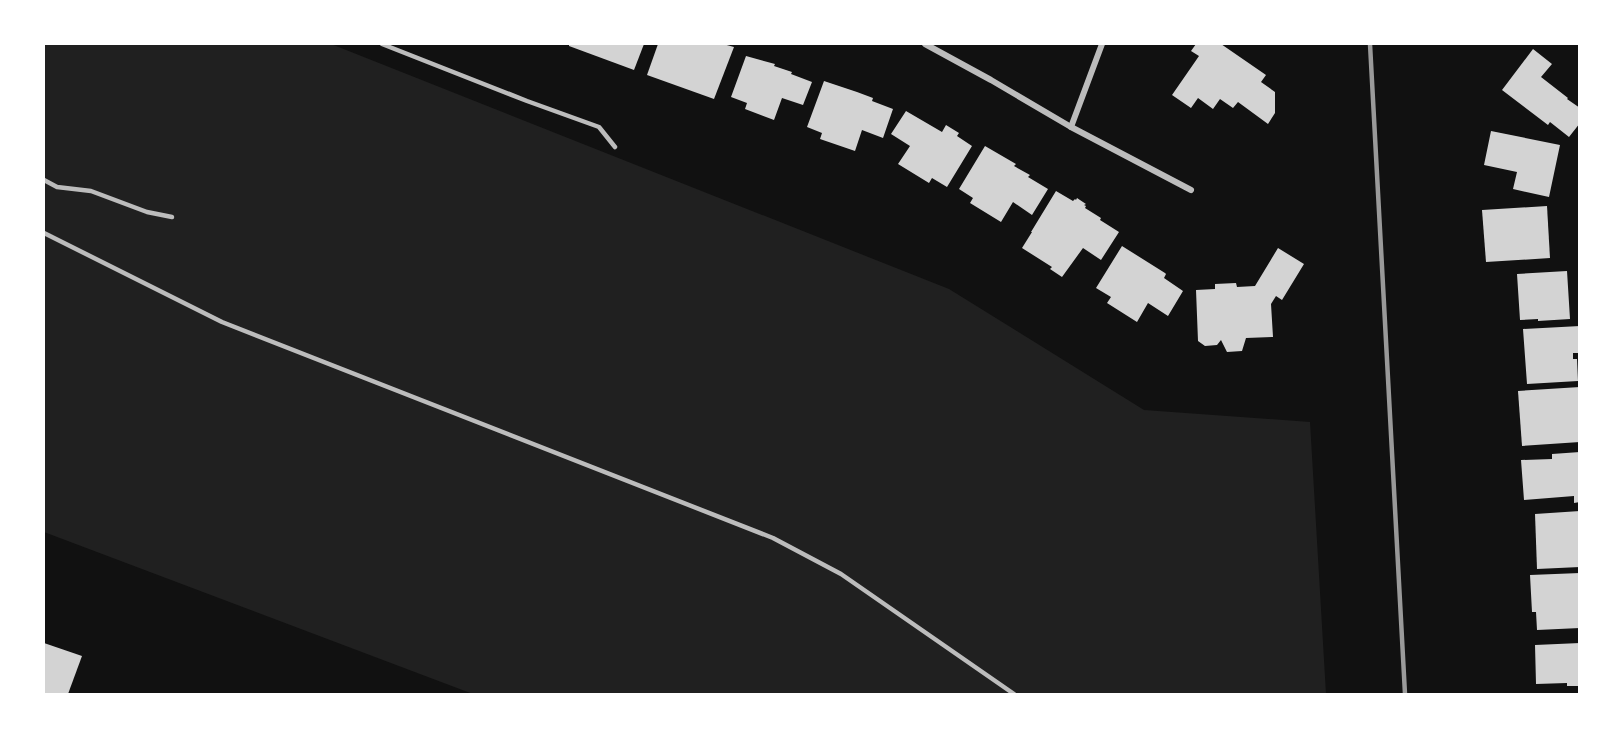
<svg xmlns="http://www.w3.org/2000/svg" width="1623" height="738" font-family="'Libre Baskerville',serif">
<rect width="100%" height="100%" fill="#111"/>
<path fill="#202020" d="M 44,44 L 331,44 L 949,289 L 1144,410 L 1310,422 L 1326,694 L 473,694 L 44,532 Z"/>
<g fill="#d3d3d3">
<path d="M 569,44 L 644,44 L 634,70 L 569,46 Z"/>
<path d="M 658,44 L 723,44 L 734,47 L 714,99 L 647,75 Z"/>
<path d="M 1196,44 L 1221,44 L 1266,75 L 1261,82 L 1275,92 L 1275,113 L 1268,124 L 1238,102 L 1233,108 L 1220,99 L 1213,109 L 1198,98 L 1191,108 L 1172,95 L 1199,56 L 1191,51 Z"/>
<path d="M 1533,49 L 1552,64 L 1541,77 L 1568,98 L 1567,99 L 1580,108 L 1580,123 L 1569,137 L 1550,122 L 1548,125 L 1502,90 Z"/>
<path d="M 746,56 L 775,64 L 774,66 L 792,72 L 791,74 L 812,82 L 803,105 L 782,98 L 774,120 L 745,109 L 747,103 L 731,97 Z"/>
<path d="M 824,81 L 857,92 L 873,98 L 872,101 L 893,109 L 883,138 L 862,130 L 855,151 L 820,139 L 822,133 L 807,127 Z"/>
<path d="M 906,111 L 942,132 L 946,125 L 959,133 L 957,136 L 972,146 L 947,187 L 932,178 L 929,183 L 898,164 L 910,146 L 891,134 Z"/>
<path d="M 1491,131 L 1560,145 L 1549,197 L 1513,189 L 1517,172 L 1484,165 Z"/>
<path d="M 985,146 L 1016,164 L 1014,166 L 1030,175 L 1028,177 L 1048,189 L 1032,215 L 1013,202 L 1001,222 L 970,203 L 973,198 L 959,189 Z"/>
<path d="M 1056,191 L 1073,201 L 1075,199 L 1076,200 L 1077,198 L 1086,204 L 1084,205 L 1086,206 L 1085,208 L 1101,218 L 1100,220 L 1119,232 L 1101,260 L 1083,248 L 1062,277 L 1050,269 L 1052,267 L 1022,248 L 1032,232 L 1031,232 Z"/>
<path d="M 1547,206 L 1550,258 L 1486,262 L 1482,210 Z"/>
<path d="M 1122,246 L 1165,273 L 1166,274 L 1164,278 L 1183,291 L 1168,316 L 1148,303 L 1137,322 L 1107,303 L 1111,297 L 1096,288 Z"/>
<path d="M 1278,248 L 1304,264 L 1282,300 L 1276,296 L 1271,304 L 1273,337 L 1246,338 L 1242,351 L 1227,352 L 1221,340 L 1217,345 L 1205,346 L 1198,341 L 1196,290 L 1215,289 L 1215,284 L 1236,283 L 1237,287 L 1255,286 Z"/>
<path d="M 1567,271 L 1570,319 L 1538,321 L 1538,319 L 1520,320 L 1517,274 Z"/>
<path d="M 1580,326 L 1580,353 L 1573,353 L 1573,359 L 1577,359 L 1578,381 L 1527,384 L 1523,329 Z"/>
<path d="M 1580,387 L 1580,442 L 1522,446 L 1518,391 Z"/>
<path d="M 1580,452 L 1580,502 L 1574,503 L 1574,496 L 1524,500 L 1521,460 L 1552,459 L 1552,454 Z"/>
<path d="M 1580,511 L 1580,567 L 1537,569 L 1535,514 Z"/>
<path d="M 1580,573 L 1580,628 L 1537,630 L 1536,612 L 1532,612 L 1530,575 Z"/>
<path d="M 44,643 L 82,656 L 68,694 L 44,694 Z"/>
<path d="M 1580,643 L 1580,686 L 1567,686 L 1567,683 L 1536,684 L 1535,645 Z"/>
</g>
<g fill="none" stroke-linecap="round" stroke-linejoin="round">
<g stroke="#bcbcbc" stroke-width="4.5">
<path d="M 382,44 L 527,101 L 599,127 L 615,147"/>
<path d="M 44,180 L 57,187 L 91,191 L 147,212 L 172,217"/>
<path d="M 44,233 L 222,322 L 773,538 L 841,574 L 1014,694"/>
</g>
<g stroke="#bcbcbc" stroke-width="6">
<path d="M 925,44 L 991,80 L 1071,127 L 1191,190"/>
<path d="M 1071,127 L 1102,44"/>
</g>
<path stroke="#9a9a9a" stroke-width="4.5" d="M 1370,44 L 1405,694"/>
</g>
<rect width="1623" height="738" fill="none" stroke="#ffffff" stroke-width="90"/>
</svg>
